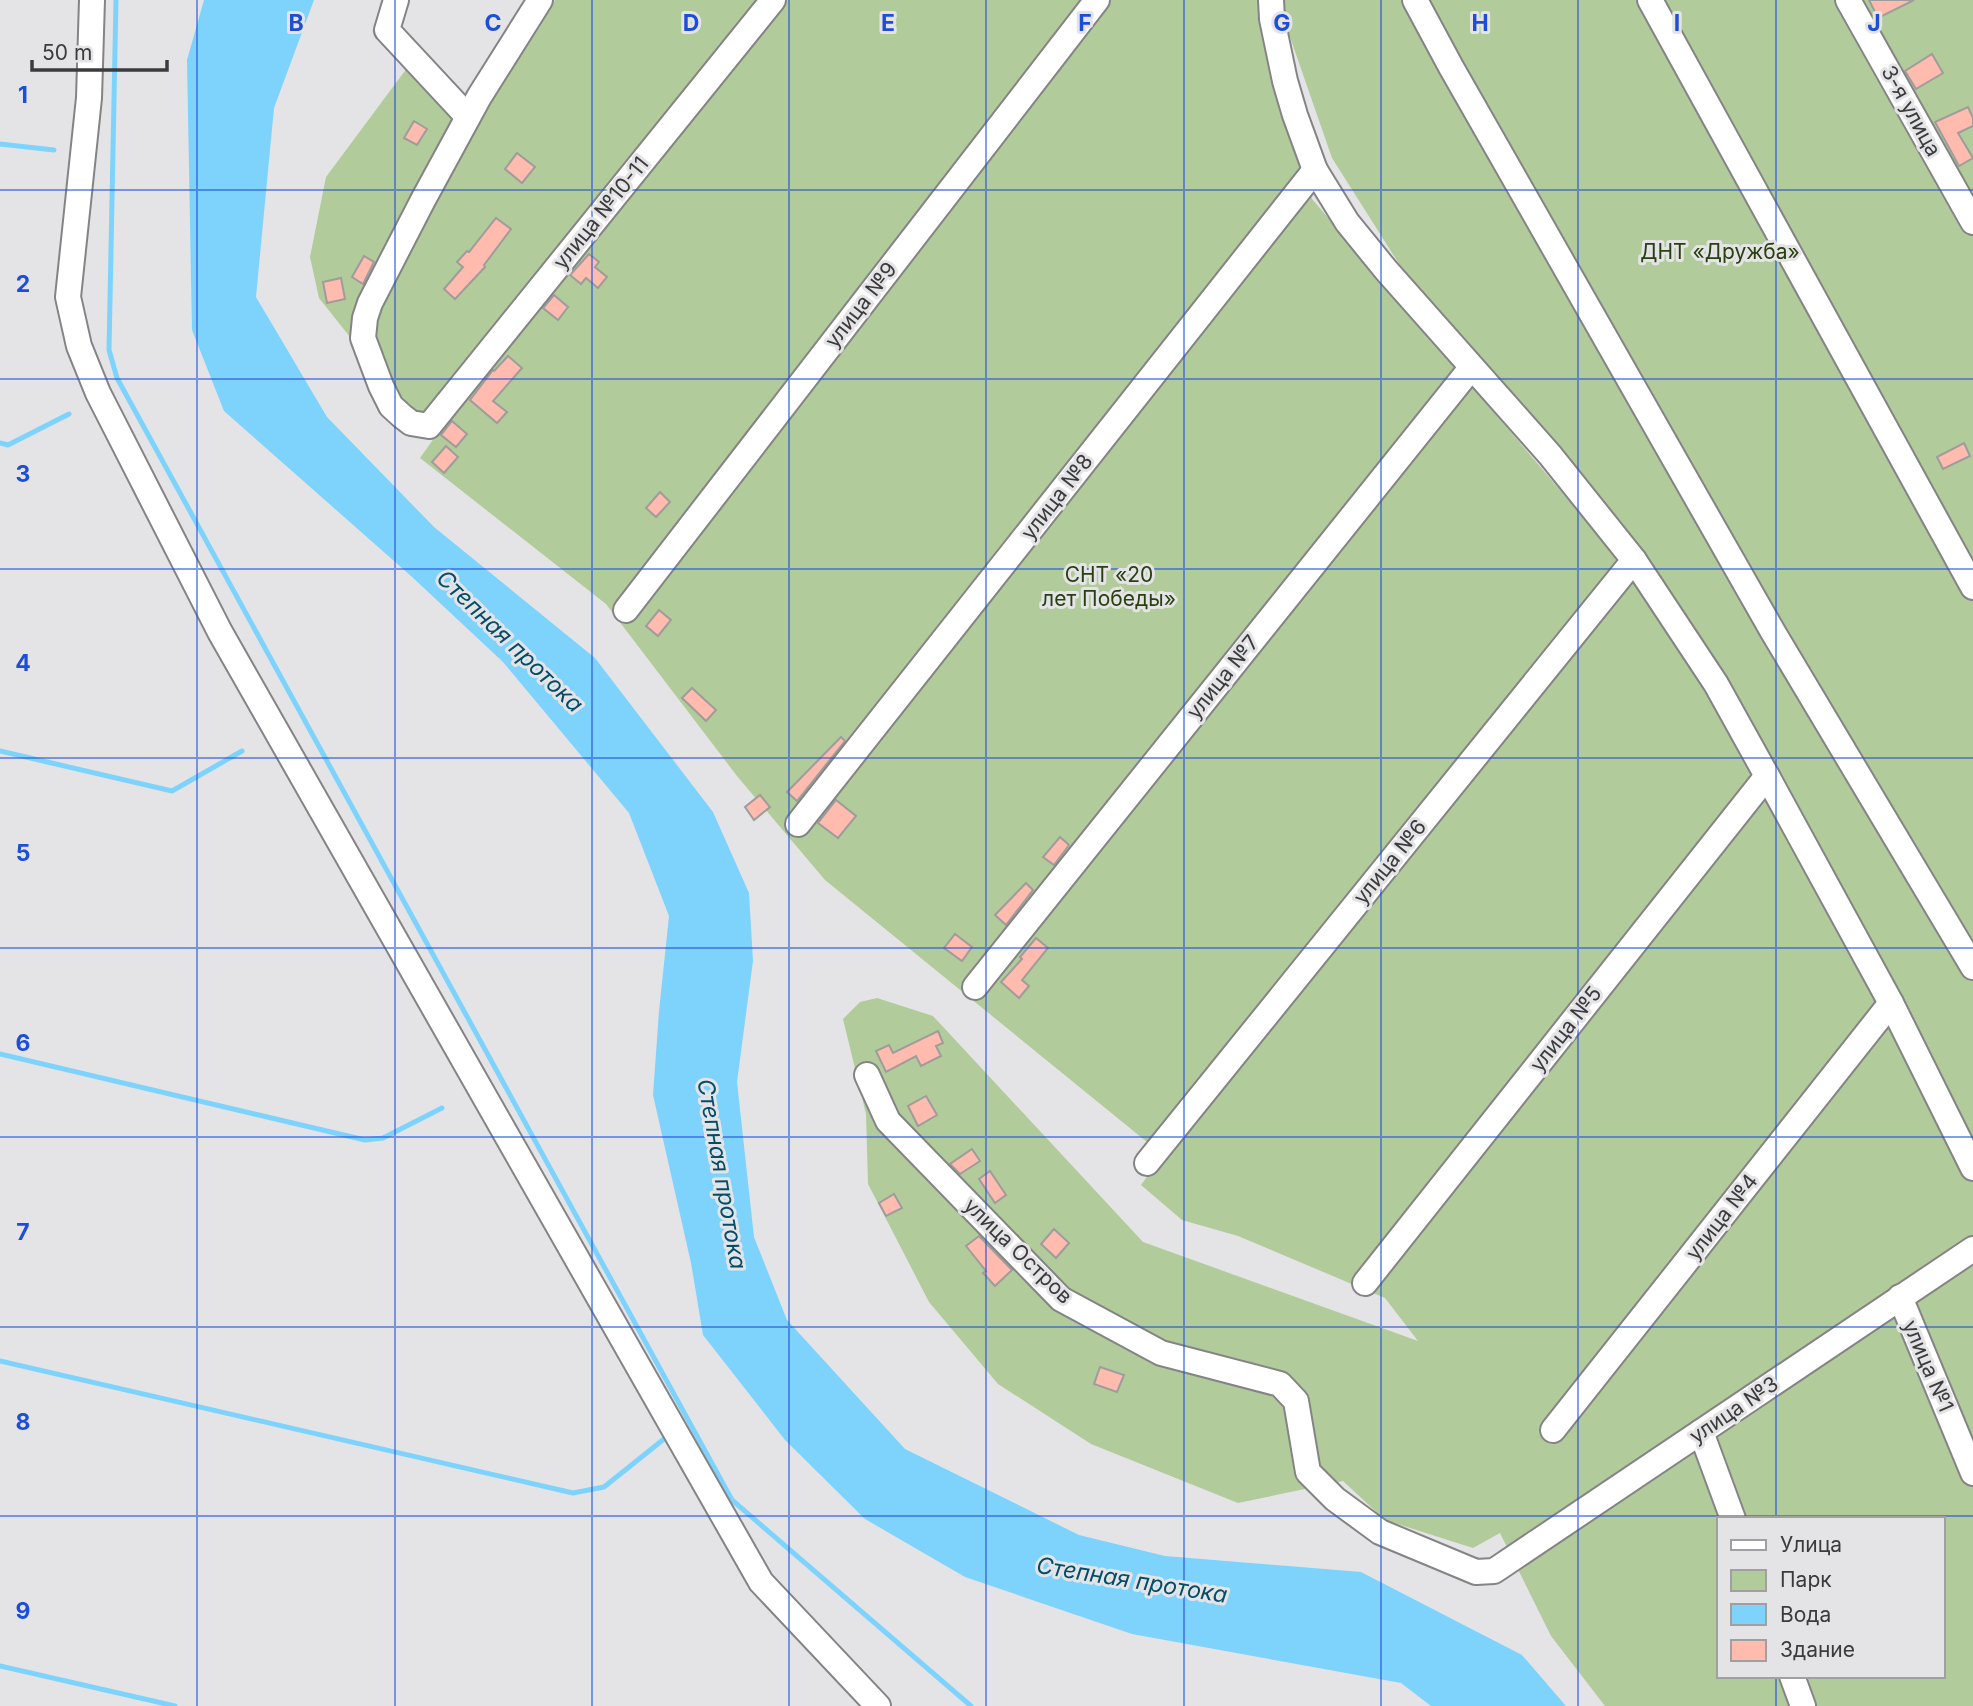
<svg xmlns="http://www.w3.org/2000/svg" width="1973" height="1706" font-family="Inter,sans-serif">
<rect width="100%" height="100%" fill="#e4e4e7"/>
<g fill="#b1cb9a" fill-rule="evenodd">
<path d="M 555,0 L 1264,0 L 1287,119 L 1312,199 L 1658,605 L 1733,731 L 1973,1180 L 1973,1706 L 1605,1706 L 1551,1636 L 1500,1533 L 1473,1548 L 1385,1520 L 1343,1481 L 1238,1503 L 1091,1444 L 998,1384 L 929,1302 L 868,1184 L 866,1114 L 843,1019 L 860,1002 L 877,998 L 933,1016 L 1143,1242 L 1418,1341 L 1385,1298 L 1238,1236 L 1182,1220 L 1141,1185 L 1163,1155 L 825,880 L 737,776 L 606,604 L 420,458 L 437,434 L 416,420 L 319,298 L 310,257 L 326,177 L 410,64 L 477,118 ZM 1719,1519 L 1943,1519 L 1943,1676 L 1719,1676 Z"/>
<path d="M 1281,0 L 1973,0 L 1973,1146 L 1604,504 L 1401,267 L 1332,158 L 1282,14 Z"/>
</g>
<path fill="#7ed3fc" d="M 204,0 L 314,0 L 274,108 L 256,297 L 327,417 L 434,527 L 595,658 L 713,812 L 749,893 L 753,961 L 737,1082 L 754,1237 L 787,1320 L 905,1449 L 1079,1535 L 1165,1556 L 1361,1572 L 1522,1655 L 1566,1706 L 1431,1706 L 1401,1683 L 1132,1634 L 965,1577 L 865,1519 L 785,1440 L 703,1335 L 691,1263 L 653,1095 L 659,1011 L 669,916 L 629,813 L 503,662 L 411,576 L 224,411 L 192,330 L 187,60 Z"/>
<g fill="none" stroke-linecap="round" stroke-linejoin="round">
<g stroke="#7ed3fc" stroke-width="5">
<path d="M 116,0 L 109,350 L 117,378 L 732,1500 L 971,1706"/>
<path d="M 0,144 L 54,150"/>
<path d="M 0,443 L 8,445 L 69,414"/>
<path d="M 0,751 L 172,791 L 242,751"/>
<path d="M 0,1054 L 365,1140 L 383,1138 L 442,1108"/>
<path d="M 0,1361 L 573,1493 L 604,1487 L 669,1435"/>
<path d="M 0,1666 L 175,1706"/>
</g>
</g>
<g fill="#febbae" stroke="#9f9c9b" stroke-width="2">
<path d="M 1869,0 L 1914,0 L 1878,18 Z"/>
<path d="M 1932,54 L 1943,73 L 1916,89 L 1905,71 Z"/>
<path d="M 1968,107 L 1973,118 L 1973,126 L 1958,133 L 1973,158 L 1959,166 L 1935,122 Z"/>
<path d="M 414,121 L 427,129 L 417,145 L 404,138 Z"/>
<path d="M 517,153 L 535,167 L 522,183 L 505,169 Z"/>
<path d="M 496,218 L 511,229 L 484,265 L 485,267 L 455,299 L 444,289 L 463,267 L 457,262 L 467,251 L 469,252 Z"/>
<path d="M 589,254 L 599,262 L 595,267 L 607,277 L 598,288 L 586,278 L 581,284 L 570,275 Z"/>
<path d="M 364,256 L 374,262 L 363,284 L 352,277 Z"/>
<path d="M 341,278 L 345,299 L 327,303 L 323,282 Z"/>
<path d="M 554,295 L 568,307 L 558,320 L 543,308 Z"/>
<path d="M 508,356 L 522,368 L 493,401 L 507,412 L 497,423 L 470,400 L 493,370 L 494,371 Z"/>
<path d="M 452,421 L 467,434 L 456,447 L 441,435 Z"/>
<path d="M 1964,443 L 1970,456 L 1943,469 L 1937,457 Z"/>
<path d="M 446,446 L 458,457 L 444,473 L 432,462 Z"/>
<path d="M 660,492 L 670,502 L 656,517 L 646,508 Z"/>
<path d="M 659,610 L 671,620 L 658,636 L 646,626 Z"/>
<path d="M 692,688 L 716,710 L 706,721 L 682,698 Z"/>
<path d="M 841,737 L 845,741 L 797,801 L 787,792 Z"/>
<path d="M 760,795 L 770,807 L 754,820 L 745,807 Z"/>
<path d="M 836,800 L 856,816 L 838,838 L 818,823 Z"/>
<path d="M 1060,837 L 1069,845 L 1054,865 L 1043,857 Z"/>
<path d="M 1026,883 L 1033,890 L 1006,925 L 995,915 Z"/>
<path d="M 955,934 L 972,947 L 962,961 L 944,948 Z"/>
<path d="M 1036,938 L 1048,948 L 1022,980 L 1029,986 L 1019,998 L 1001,982 L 1022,959 L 1020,957 Z"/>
<path d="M 938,1031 L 943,1043 L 936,1046 L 941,1056 L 921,1066 L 916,1056 L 886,1072 L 876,1051 L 889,1045 L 893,1053 Z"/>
<path d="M 926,1096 L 937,1115 L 918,1126 L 908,1106 Z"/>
<path d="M 972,1149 L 980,1161 L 960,1174 L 950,1164 Z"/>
<path d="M 990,1171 L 1006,1195 L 995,1203 L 979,1179 Z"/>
<path d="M 894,1194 L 902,1208 L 886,1216 L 879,1203 Z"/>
<path d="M 1054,1229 L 1069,1243 L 1056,1258 L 1041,1244 Z"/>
<path d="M 979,1236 L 1012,1270 L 995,1286 L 983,1273 L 986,1271 L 966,1246 Z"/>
<path d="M 1100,1367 L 1124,1375 L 1117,1392 L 1094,1384 Z"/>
</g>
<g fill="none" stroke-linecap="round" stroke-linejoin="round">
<g stroke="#848486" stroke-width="28">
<g id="minor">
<path d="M 92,0 L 89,98 L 68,297 L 79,346 L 98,393 L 220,632 L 761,1582 L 878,1706"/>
<path d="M 396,0 L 387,30 L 468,117"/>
<path d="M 540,0 L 479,97 L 423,200 L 370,303 L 365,318 L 363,338 L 381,386 L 391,406 L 402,416 L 411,423 L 429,426 L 773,0"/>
<path d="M 1271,0 L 1272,19 L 1285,81 L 1295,115 L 1315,170 L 1347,222 L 1386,270 L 1550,455 L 1634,560 L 1716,684 L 1767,776 L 1891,1003 L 1973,1168"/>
<path d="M 1415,0 L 1451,67 L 1773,632 L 1973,967"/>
<path d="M 1650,0 L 1973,587"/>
<path d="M 1848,0 L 1973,222"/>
<path d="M 626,610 L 1097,0"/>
<path d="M 798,824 L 1315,170"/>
<path d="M 975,987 L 1471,368"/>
<path d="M 867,1075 L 888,1121 L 1061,1299 L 1161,1353 L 1280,1384 L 1296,1401 L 1308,1472 L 1335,1499 L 1380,1532 L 1476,1572 L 1494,1571 L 1973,1249"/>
<path d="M 1147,1163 L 1634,560"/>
<path d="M 1365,1283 L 1767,776"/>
<path d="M 1900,1297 L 1973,1473"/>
<path d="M 1553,1430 L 1891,1003"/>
<path d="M 1701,1432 L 1733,1519"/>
<path d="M 1792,1676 L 1803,1706"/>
</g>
</g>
<use href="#minor" stroke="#fff" stroke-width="24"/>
</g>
<path fill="none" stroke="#1d4ed8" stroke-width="2" stroke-opacity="0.55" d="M 197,0 L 197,1706M 395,0 L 395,1706M 592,0 L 592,1706M 789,0 L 789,1706M 986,0 L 986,1706M 1184,0 L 1184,1706M 1381,0 L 1381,1706M 1578,0 L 1578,1706M 1776,0 L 1776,1519M 0,190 L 1973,190M 0,379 L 1973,379M 0,569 L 1973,569M 0,758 L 1973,758M 0,948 L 1973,948M 0,1137 L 1973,1137M 0,1327 L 1973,1327M 0,1516 L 1973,1516M 1776,1676 L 1776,1706"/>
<g text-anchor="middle" stroke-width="6" stroke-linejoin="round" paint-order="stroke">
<g font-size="21" fill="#3b3b3c" stroke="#e4e4e7">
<text transform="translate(1911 111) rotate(61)" y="7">3-я улица</text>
<text transform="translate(601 213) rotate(-51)" y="7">улица №10-11</text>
<text transform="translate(861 305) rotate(-52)" y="7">улица №9</text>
<text transform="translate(1057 497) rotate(-52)" y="7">улица №8</text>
<text transform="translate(1223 677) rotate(-51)" y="7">улица №7</text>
<text transform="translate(1390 862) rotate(-51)" y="7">улица №6</text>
<text transform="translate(1566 1029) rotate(-52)" y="7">улица №5</text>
<text transform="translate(1722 1217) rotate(-52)" y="7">улица №4</text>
<text transform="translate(1018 1251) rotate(44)" y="7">улица Остров</text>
<text transform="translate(1928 1366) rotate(67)" y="7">улица №1</text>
<text transform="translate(1734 1410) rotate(-34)" y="7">улица №3</text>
</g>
<g font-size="21" fill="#283f0e" stroke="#e4e4e7">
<text x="1720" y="259">ДНТ «Дружба»</text>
<text x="1109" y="582">СНТ «20<tspan x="1109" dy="24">лет Победы»</tspan></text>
</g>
<g font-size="23" font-style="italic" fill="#024d68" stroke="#e4e4e7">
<text transform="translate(510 641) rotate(44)" y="8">Степная протока</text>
<text transform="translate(722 1174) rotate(80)" y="8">Степная протока</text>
<text transform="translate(1132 1580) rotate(9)" y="8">Степная протока</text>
</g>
</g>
<g font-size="23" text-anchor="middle" font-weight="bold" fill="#1d4ed8" stroke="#e4e4e7" stroke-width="6" stroke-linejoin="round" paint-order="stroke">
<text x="296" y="31">B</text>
<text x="493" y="31">C</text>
<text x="691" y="31">D</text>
<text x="888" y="31">E</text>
<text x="1085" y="31">F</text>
<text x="1282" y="31">G</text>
<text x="1480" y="31">H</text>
<text x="1677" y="31">I</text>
<text x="1874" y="31">J</text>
<text x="23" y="103">1</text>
<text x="23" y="292">2</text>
<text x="23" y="482">3</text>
<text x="23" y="671">4</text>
<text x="23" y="861">5</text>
<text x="23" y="1051">6</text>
<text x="23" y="1240">7</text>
<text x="23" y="1430">8</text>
<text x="23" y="1619">9</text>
</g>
<rect x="1717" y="1517" width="228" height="161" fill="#e4e4e7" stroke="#a0a0a3" stroke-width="2"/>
<rect x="1731" y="1540" width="35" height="10" fill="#ffffff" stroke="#a0a0a3" stroke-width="2"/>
<text x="1780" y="1552" font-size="21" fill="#3b3b3c">Улица</text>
<rect x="1731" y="1570" width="35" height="21" fill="#b1cb9a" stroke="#a0a0a3" stroke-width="2"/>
<text x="1780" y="1587" font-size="21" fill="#3b3b3c">Парк</text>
<rect x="1731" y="1604" width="35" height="21" fill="#7ed3fc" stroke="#a0a0a3" stroke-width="2"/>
<text x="1780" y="1622" font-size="21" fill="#3b3b3c">Вода</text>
<rect x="1731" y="1640" width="35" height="21" fill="#febbae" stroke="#a0a0a3" stroke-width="2"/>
<text x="1780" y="1657" font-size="21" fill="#3b3b3c">Здание</text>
<path d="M32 60v10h135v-10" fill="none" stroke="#3b3b3c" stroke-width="3.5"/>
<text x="42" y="60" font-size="21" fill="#3b3b3c" stroke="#e4e4e7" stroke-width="5" paint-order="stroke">50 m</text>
</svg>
